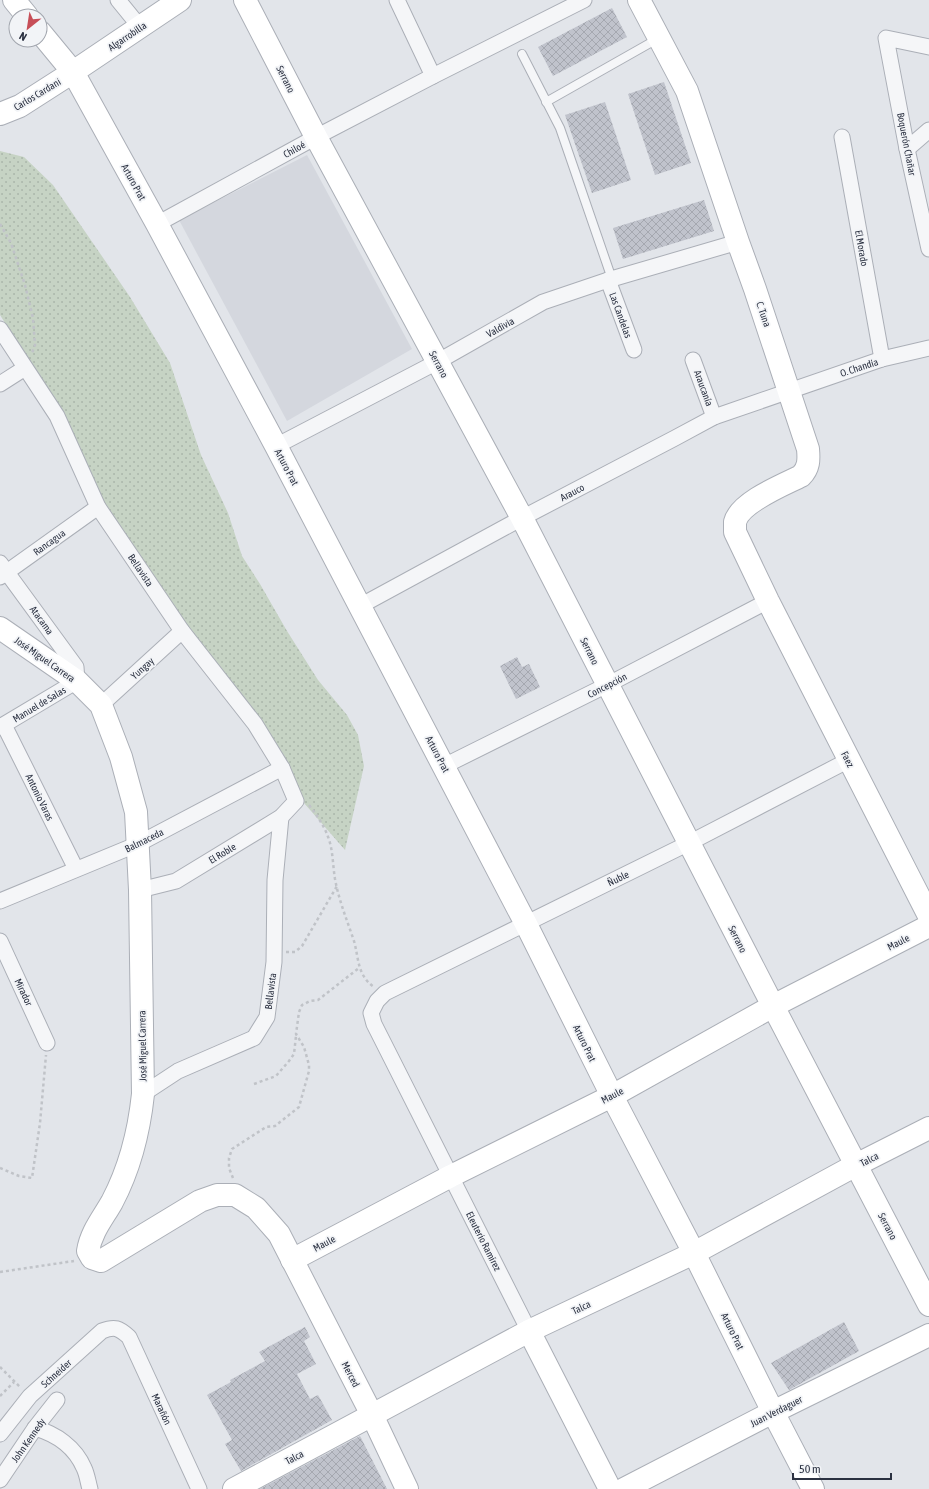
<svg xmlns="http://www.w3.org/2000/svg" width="929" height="1489" font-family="'Asap Condensed',sans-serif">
<defs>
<pattern id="grass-dots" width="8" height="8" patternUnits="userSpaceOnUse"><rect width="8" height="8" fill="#c6d3c4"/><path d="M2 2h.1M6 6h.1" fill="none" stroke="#aab6aa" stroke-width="1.8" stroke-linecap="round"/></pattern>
<pattern id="building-cross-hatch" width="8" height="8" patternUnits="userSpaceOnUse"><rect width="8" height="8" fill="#c0c3cc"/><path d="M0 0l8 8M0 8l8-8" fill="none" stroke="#a5a8b0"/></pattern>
</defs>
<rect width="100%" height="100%" fill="#e2e5ea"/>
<path fill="#d4d7de" d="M 307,155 L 412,349 L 287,421 L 179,220 Z"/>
<path fill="url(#grass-dots)" d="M 0,151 L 24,157 L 53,185 L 130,297 L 170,363 L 201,455 L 228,513 L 242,556 L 260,584 L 287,631 L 318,680 L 347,715 L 358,735 L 364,766 L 345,850 L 304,803 L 288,765 L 261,720 L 188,626 L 104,503 L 31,364 L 0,315 Z"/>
<g fill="url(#building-cross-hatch)">
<path d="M 612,8 L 627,37 L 553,76 L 538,47 Z"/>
<path d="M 664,82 L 691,163 L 655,175 L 628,94 Z"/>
<path d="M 605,102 L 631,180 L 592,193 L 565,115 Z"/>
<path d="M 704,200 L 714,231 L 623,259 L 613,228 Z"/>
<path d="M 517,657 L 522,667 L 529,664 L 540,687 L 516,699 L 500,666 Z"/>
<path d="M 844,1322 L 859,1351 L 789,1390 L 771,1363 Z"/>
<path d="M 305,1327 L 310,1337 L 304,1341 L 316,1364 L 297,1374 L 310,1399 L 318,1395 L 332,1420 L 241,1471 L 225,1444 L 232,1440 L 207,1395 L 231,1382 L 230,1380 L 265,1361 L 259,1352 Z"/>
<path d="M 360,1436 L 387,1489 L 260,1489 Z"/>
</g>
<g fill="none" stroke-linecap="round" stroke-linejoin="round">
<g stroke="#abafb7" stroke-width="10">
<g id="lane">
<path d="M 522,54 L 560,128 L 612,279"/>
<path d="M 546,102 L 659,38"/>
</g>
</g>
<g stroke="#abafb7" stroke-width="17">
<g id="street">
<path d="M 118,0 L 140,27"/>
<path d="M 397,0 L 433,76"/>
<path d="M 929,47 L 886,38 L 907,149 L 929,249"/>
<path d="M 842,137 L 882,359"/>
<path d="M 907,149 L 929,130"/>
<path d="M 157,224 L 316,137 L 433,76 L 584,0"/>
<path d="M 608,280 L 634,350"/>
<path d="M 0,329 L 57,416 L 98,507 L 182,631 L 255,724 L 282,768 L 296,801 L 281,817 L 176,881 L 140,890"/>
<path d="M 693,360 L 714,417"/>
<path d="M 0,384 L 25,368"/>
<path d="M 276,446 L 437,362 L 543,302 L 608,280 L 738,242"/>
<path d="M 0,563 L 76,667 L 77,681 L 0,727"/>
<path d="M 0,577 L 98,507"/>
<path d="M 360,606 L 522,518 L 675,438 L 714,417 L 882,359 L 929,348"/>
<path d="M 101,705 L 182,631"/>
<path d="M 4,725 L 76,869"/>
<path d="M 444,766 L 607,685 L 768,601"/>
<path d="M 0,901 L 138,844 L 282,768"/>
<path d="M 0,941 L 47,1043"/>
<path d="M 143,1094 L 178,1071 L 254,1038 L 267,1017 L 274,962 L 275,880 L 281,817"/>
<path d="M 529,1331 L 374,1024 L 371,1013 L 377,1001 L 385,993 L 689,843 L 849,760"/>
<path d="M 35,1428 C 56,1434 75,1447 84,1468 C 87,1474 88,1482 90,1489"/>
<path d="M 0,1434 L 30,1396 L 102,1331 C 115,1326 119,1328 129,1337 L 199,1489"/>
<path d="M 0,1480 L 35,1428 L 57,1400"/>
</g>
</g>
<g stroke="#abafb7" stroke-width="24">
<g id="secondary">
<path d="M 14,0 L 27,16"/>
<path d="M 245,0 L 316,137 L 522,518 L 773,1006 L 929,1305"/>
<path d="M 639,0 L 687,91 L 738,242 L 755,289 L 808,449 C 809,460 809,468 801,476 C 783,485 740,502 735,522 C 735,525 735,529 735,532 L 768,601 L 929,916"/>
<path d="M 40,32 L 73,72 L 157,224 L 276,446 L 526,924 L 612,1096 L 694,1253 L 773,1412 L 813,1489"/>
<path d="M 0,114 L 20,106 L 73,72 L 180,0"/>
<path d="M 0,628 L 77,681 L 101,705 L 121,757 L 136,812 L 140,890 L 143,1094 C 139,1132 130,1168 112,1202 C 103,1218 91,1232 88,1251 L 92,1258 L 101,1261 L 200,1201 L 217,1195 L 235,1195 L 256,1208 L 279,1234 L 372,1415 L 407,1489"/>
<path d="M 292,1260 L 451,1176 L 612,1096 L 773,1006 L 929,926"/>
<path d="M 529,1331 L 610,1489"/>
<path d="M 234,1489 L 529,1331 L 694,1253 L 856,1165 L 929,1128"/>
<path d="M 624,1489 L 773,1412 L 929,1335"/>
</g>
</g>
<g stroke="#c0c3c8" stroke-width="2.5" stroke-dasharray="3 3" stroke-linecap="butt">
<path d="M 0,224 L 11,243 L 25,285 L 33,318 L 35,345 L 32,353"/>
<path d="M 309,805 C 318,817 326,828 330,843 C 333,854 333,867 335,879 C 339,901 347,920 354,941 C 359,959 357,975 374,987"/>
<path d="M 286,952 L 295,952 L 302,946 L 337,886"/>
<path d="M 254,1084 L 276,1076 L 289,1061 L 294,1054 L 296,1036"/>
<path d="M 0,1168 L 19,1176 L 32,1178 L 40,1123 L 46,1055"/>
<path d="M 233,1178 L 229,1168 L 229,1158 L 232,1149 L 266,1127 L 275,1126 L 299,1107 L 309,1071 L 309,1065 L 304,1047 L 296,1034 L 299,1012 L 302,1005 L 310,1001 L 318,1000 L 359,968"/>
<path d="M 0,1272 L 74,1261"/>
<path d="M 0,1367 L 21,1388"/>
<path d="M 0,1396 L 14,1382"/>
</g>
<use href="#lane" stroke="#f5f6f8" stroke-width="8"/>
<use href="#street" stroke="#f5f6f8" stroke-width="15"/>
<use href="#secondary" stroke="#fff" stroke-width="22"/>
</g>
<g text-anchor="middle" stroke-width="3.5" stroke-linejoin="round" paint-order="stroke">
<g font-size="10" fill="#2b3141" stroke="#f2f4f7">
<text transform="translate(127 36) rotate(-34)" y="4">Algarrobilla</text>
<text transform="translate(286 79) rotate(63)" y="4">Serrano</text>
<text transform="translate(37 94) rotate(-31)" y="4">Carlos Cardani</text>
<text transform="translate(907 144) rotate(79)" y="4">Boquerón Chañar</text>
<text transform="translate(294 149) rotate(-29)" y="4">Chiloé</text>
<text transform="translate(134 182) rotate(61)" y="4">Arturo Prat</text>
<text transform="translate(862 248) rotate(80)" y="4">El Morado</text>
<text transform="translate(764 314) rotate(71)" y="4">C. Tuna</text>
<text transform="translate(621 315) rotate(70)" y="4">Las Candelas</text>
<text transform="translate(500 327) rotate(-29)" y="4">Valdivia</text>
<text transform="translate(439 364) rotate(62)" y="4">Serrano</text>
<text transform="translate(859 367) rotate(-18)" y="4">O. Chandía</text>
<text transform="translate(704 388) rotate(70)" y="4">Araucanía</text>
<text transform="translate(287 467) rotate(62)" y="4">Arturo Prat</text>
<text transform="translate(572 492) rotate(-28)" y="4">Arauco</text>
<text transform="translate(49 542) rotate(-36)" y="4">Rancagua</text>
<text transform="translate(141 570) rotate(56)" y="4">Bellavista</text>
<text transform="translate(42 620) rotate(54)" y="4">Atacama</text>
<text transform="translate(590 651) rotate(63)" y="4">Serrano</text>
<text transform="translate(45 659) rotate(35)" y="4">José Miguel Carrera</text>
<text transform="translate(142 668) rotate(-42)" y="4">Yungay</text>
<text transform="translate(607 685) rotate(-27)" y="4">Concepción</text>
<text transform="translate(39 704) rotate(-31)" y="4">Manuel de Salas</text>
<text transform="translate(438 754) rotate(62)" y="4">Arturo Prat</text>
<text transform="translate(848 759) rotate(63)" y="4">Faez</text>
<text transform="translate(40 797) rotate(64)" y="4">Antonio Varas</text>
<text transform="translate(144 840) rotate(-26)" y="4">Balmaceda</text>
<text transform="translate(222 853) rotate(-31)" y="4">El Roble</text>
<text transform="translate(618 878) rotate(-26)" y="4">Ñuble</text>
<text transform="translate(738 939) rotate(63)" y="4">Serrano</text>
<text transform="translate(898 942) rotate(-27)" y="4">Maule</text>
<text transform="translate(270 991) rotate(-83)" y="4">Bellavista</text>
<text transform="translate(24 992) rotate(65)" y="4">Mirador</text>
<text transform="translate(585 1043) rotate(64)" y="4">Arturo Prat</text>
<text transform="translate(142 1046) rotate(-91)" y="4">José Miguel Carrera</text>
<text transform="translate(612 1095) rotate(-28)" y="4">Maule</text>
<text transform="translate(869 1159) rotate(-27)" y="4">Talca</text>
<text transform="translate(888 1226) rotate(62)" y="4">Serrano</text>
<text transform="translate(484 1241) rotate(63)" y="4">Eleuterio Ramírez</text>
<text transform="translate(324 1243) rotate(-28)" y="4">Maule</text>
<text transform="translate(581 1307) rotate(-25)" y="4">Talca</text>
<text transform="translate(733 1331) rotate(64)" y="4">Arturo Prat</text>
<text transform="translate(56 1373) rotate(-42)" y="4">Schneider</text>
<text transform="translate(351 1374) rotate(63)" y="4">Merced</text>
<text transform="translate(162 1409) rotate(65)" y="4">Marañón</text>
<text transform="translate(776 1411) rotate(-27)" y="4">Juan Verdaguer</text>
<text transform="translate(28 1440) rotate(-55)" y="4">John Kennedy</text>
<text transform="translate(294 1457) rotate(-28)" y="4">Talca</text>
</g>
</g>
<g transform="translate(28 28) rotate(210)"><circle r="19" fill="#f2f4f7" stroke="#a2a6ae"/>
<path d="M0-3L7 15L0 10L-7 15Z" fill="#c74f58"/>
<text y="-6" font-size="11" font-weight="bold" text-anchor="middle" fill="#2b3141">N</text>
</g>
<path d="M793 1473v6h98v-6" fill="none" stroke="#2b3141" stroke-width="2"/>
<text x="799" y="1473" font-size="12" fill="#2b3141" stroke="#f2f4f7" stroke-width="3" paint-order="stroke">50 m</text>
</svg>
